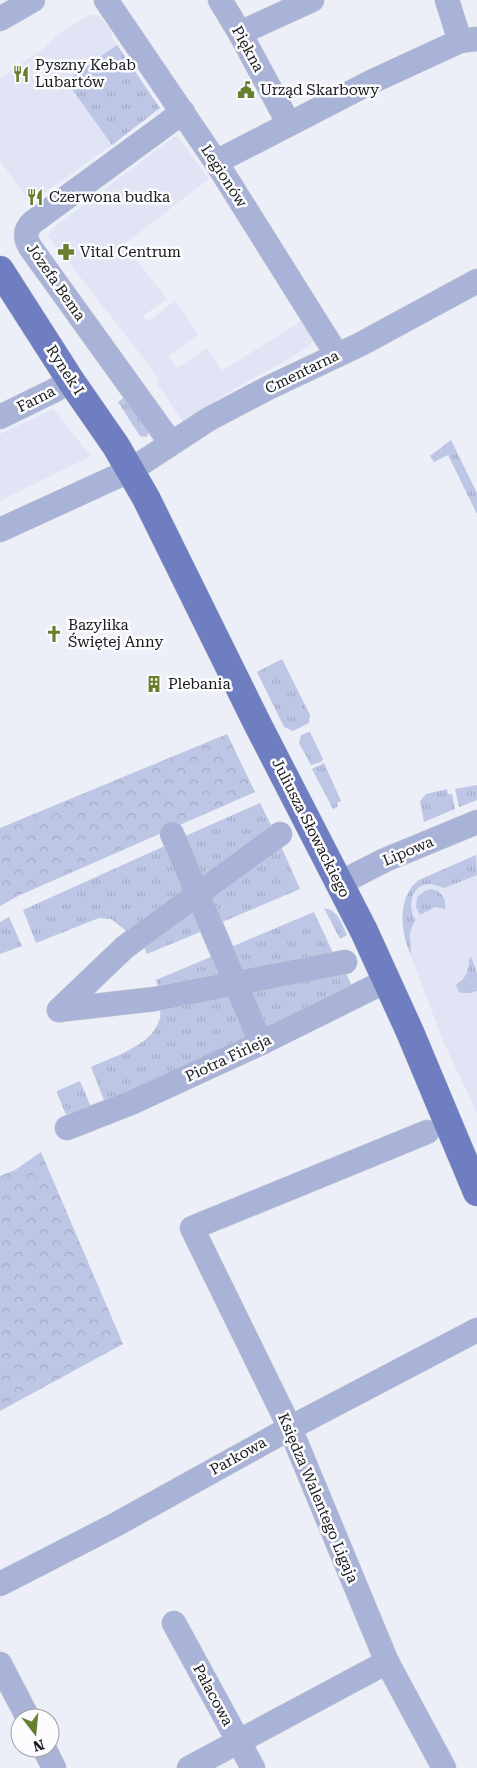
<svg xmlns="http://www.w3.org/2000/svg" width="477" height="1768" font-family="'Roboto Serif',serif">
<defs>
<pattern id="grass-tufts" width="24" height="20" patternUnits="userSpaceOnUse" patternTransform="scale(1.25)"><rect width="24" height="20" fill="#bdc6e5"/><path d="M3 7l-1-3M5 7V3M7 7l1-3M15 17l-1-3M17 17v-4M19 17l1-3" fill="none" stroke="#a2aac4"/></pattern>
<pattern id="park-crowns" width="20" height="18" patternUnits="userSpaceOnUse" patternTransform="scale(1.25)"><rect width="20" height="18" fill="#bdc6e5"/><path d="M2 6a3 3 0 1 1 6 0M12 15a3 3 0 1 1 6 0" fill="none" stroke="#a2aac4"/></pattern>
</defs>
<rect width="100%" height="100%" fill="#eceff7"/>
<g fill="#e0e4f4">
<path d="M 92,14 L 100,16 L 113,34 L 111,36 L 117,45 L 67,81 L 112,145 L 30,203 L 0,160 L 0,78 L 44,48 L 59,33 Z"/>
<path d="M 174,137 L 178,137 L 209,179 L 124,244 L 167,299 L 143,316 L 148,322 L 175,300 L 198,334 L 169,356 L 177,368 L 207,348 L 222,371 L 301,321 L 313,340 L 310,345 L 289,359 L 234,389 L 183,422 L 156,382 L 159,380 L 145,360 L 48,236 L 50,231 L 65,219 Z"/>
<path d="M 53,409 L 91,456 L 0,501 L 0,434 Z"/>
<path d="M 477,855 L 477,1113 L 444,1043 L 409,951 L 402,915 L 411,886 L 419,880 Z"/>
</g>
<g fill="url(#grass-tufts)">
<path d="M 117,45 L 160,108 L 112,145 L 66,81 Z"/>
<path d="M 126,396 L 149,431 L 147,437 L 140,436 L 118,402 Z"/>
<path d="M 451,440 L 477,493 L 477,514 L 448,455 L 434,462 L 430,456 Z"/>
<path d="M 282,659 L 310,715 L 309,723 L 293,731 L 284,727 L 257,672 Z"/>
<path d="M 310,732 L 323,759 L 321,762 L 311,765 L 299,743 L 301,735 Z"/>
<path d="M 324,763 L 341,801 L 337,803 L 338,806 L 333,809 L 312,769 Z"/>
<path d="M 477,785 L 477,800 L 459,807 L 455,789 Z"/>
<path d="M 447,789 L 448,794 L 452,794 L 455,809 L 424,822 L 420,801 L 426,794 Z"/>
<path d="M 260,803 L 274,831 L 201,882 L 183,837 Z"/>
<path d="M 169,844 L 189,892 L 129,933 L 111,919 L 99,918 L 36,943 L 23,910 Z"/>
<path d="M 281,846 L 300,889 L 220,923 L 209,895 Z"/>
<path d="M 476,855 L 477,875 L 444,888 C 437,886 431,882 424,885 C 409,890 409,908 415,920 L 410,932 L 411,955 C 400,933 397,896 419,880 Z"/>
<path d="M 431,889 C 441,891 447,898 445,909 L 435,907 L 420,915 L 416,907 L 417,897 L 425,891 Z"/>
<path d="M 194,907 L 205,930 L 147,954 L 143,945 Z"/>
<path d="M 324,908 C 339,911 341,923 347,935 L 340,939 Z"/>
<path d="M 314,912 L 334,955 L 241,973 L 231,947 Z"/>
<path d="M 9,917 L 22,946 L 0,954 L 0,922 Z"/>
<path d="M 213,956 L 222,978 L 159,990 L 156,980 Z"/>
<path d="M 471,957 L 477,973 L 477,991 C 470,993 466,994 459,992 L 456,985 C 467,978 469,970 469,958 Z"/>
<path d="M 344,969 L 353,988 L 264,1030 L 247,989 Z"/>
<path d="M 231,992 L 250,1035 L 112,1099 L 104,1100 L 91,1067 C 112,1057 151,1046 159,1021 C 161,1017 160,1011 160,1005 Z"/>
<path d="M 80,1081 L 91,1107 L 67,1117 L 57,1093 L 57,1091 Z"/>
</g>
<g fill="url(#park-crowns)">
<path d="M 227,734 L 255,792 L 18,896 L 0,906 L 0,828 Z"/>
<path d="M 41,1152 L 123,1344 L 0,1411 L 0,1176 L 15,1170 Z"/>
</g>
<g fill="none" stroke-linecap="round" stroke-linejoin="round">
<g stroke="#cacdd4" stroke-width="25">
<g id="minor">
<path d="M 106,0 L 216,162 L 337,355"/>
<path d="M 220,0 L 240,33 L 289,124"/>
<path d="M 447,0 L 460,41"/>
<path d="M 0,19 L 33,0"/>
<path d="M 240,33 L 312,0"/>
<path d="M 216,162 L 371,82 L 460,41 L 477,39"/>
<path d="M 0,417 L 53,391 L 71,381"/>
<path d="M 171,443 L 30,247 C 25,238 24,230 33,222 L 183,112"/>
<path d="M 0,530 L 131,470 L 209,419 L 268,388 L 361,344 L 477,281"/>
<path d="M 172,834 L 261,1043"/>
<path d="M 340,883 L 385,860 L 477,822"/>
<path d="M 59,1010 L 155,999 L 345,962"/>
<path d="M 59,1010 L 125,947 L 280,834"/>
<path d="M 67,1128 L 133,1102 L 261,1043 L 386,981"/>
<path d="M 427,1132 L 192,1228 L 290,1428 L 387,1662 L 444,1768"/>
<path d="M 0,1584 L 115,1525 L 290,1428 L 477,1330"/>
<path d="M 174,1623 L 253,1768"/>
<path d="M 0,1664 L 28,1718"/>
<path d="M 44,1748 L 54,1768"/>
<path d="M 189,1768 L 387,1662"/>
</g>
</g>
<g stroke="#cacdd4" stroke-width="29">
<path id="major" d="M 0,270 L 71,381 L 116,446 L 146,498 L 258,725 L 364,931 L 410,1032 L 477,1192"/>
</g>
<use href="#minor" stroke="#a9b3d7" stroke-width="24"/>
<use href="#major" stroke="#6f7ec0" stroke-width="28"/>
</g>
<defs>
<g id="restaurant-bare" transform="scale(1.35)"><path d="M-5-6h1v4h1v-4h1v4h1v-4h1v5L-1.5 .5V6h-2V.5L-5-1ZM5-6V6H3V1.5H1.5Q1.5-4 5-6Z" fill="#697f30" stroke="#fcfcfe" stroke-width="2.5" paint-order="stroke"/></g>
<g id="civic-bare" transform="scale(1.35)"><path d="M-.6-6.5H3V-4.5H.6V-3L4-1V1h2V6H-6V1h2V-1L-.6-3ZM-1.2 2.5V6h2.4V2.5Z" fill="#697f30" stroke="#fcfcfe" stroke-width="2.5" paint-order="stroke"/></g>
<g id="pharmacy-bare" transform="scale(1.35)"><path d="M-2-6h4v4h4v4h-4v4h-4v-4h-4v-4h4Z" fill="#697f30" stroke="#fcfcfe" stroke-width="2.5" paint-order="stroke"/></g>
<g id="church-bare" transform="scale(1.35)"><path d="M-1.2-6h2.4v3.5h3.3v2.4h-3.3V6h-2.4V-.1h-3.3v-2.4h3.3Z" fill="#697f30" stroke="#fcfcfe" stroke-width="2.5" paint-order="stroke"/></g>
<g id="building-bare" transform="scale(1.35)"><path d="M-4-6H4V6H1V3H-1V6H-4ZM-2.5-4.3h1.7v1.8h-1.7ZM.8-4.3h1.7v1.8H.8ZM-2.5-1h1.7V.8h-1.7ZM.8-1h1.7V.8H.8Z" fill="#697f30" stroke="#fcfcfe" stroke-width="2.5" paint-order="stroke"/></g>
</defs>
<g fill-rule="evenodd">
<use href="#restaurant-bare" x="21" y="74"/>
<use href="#civic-bare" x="246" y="90"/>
<use href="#restaurant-bare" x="35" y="197"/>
<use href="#pharmacy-bare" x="66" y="252"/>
<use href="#church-bare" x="54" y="634"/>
<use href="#building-bare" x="154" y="684"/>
</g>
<g text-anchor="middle" stroke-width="5" stroke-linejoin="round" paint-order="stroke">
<g font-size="15" fill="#18191c" stroke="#fcfcfe">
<text transform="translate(248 49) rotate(61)" y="5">Piękna</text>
<text transform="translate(224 176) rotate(57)" y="5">Legionów</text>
<text transform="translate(56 282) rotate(55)" y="5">Józefa Bema</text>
<text transform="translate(65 370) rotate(57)" y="5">Rynek I</text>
<text transform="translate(302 372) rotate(-26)" y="5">Cmentarna</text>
<text transform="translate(36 399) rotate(-27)" y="5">Farna</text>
<text transform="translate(311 828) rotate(63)" y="5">Juliusza Słowackiego</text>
<text transform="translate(408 851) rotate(-23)" y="5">Lipowa</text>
<text transform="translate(228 1058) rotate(-25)" y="5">Piotra Firleja</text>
<text transform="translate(238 1456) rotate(-29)" y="5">Parkowa</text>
<text transform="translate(318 1498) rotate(67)" y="5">Księdza Walentego Ligaja</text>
<text transform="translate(213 1695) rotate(62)" y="5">Pałacowa</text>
</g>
<g font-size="15" fill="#18191c" stroke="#fcfcfe" text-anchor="start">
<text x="35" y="70">Pyszny Kebab<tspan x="35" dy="17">Lubartów</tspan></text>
<text x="260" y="95">Urząd Skarbowy</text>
<text x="49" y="202">Czerwona budka</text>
<text x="80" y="257">Vital Centrum</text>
<text x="68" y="630">Bazylika<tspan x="68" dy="17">Świętej Anny</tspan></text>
<text x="168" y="689">Plebania</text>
</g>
</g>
<g transform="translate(35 1733) rotate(164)"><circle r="24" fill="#fcfcfe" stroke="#a1a1a4"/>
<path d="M0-4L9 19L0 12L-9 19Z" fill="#697f30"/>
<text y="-8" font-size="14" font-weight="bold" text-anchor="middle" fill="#18191c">N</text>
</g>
</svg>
